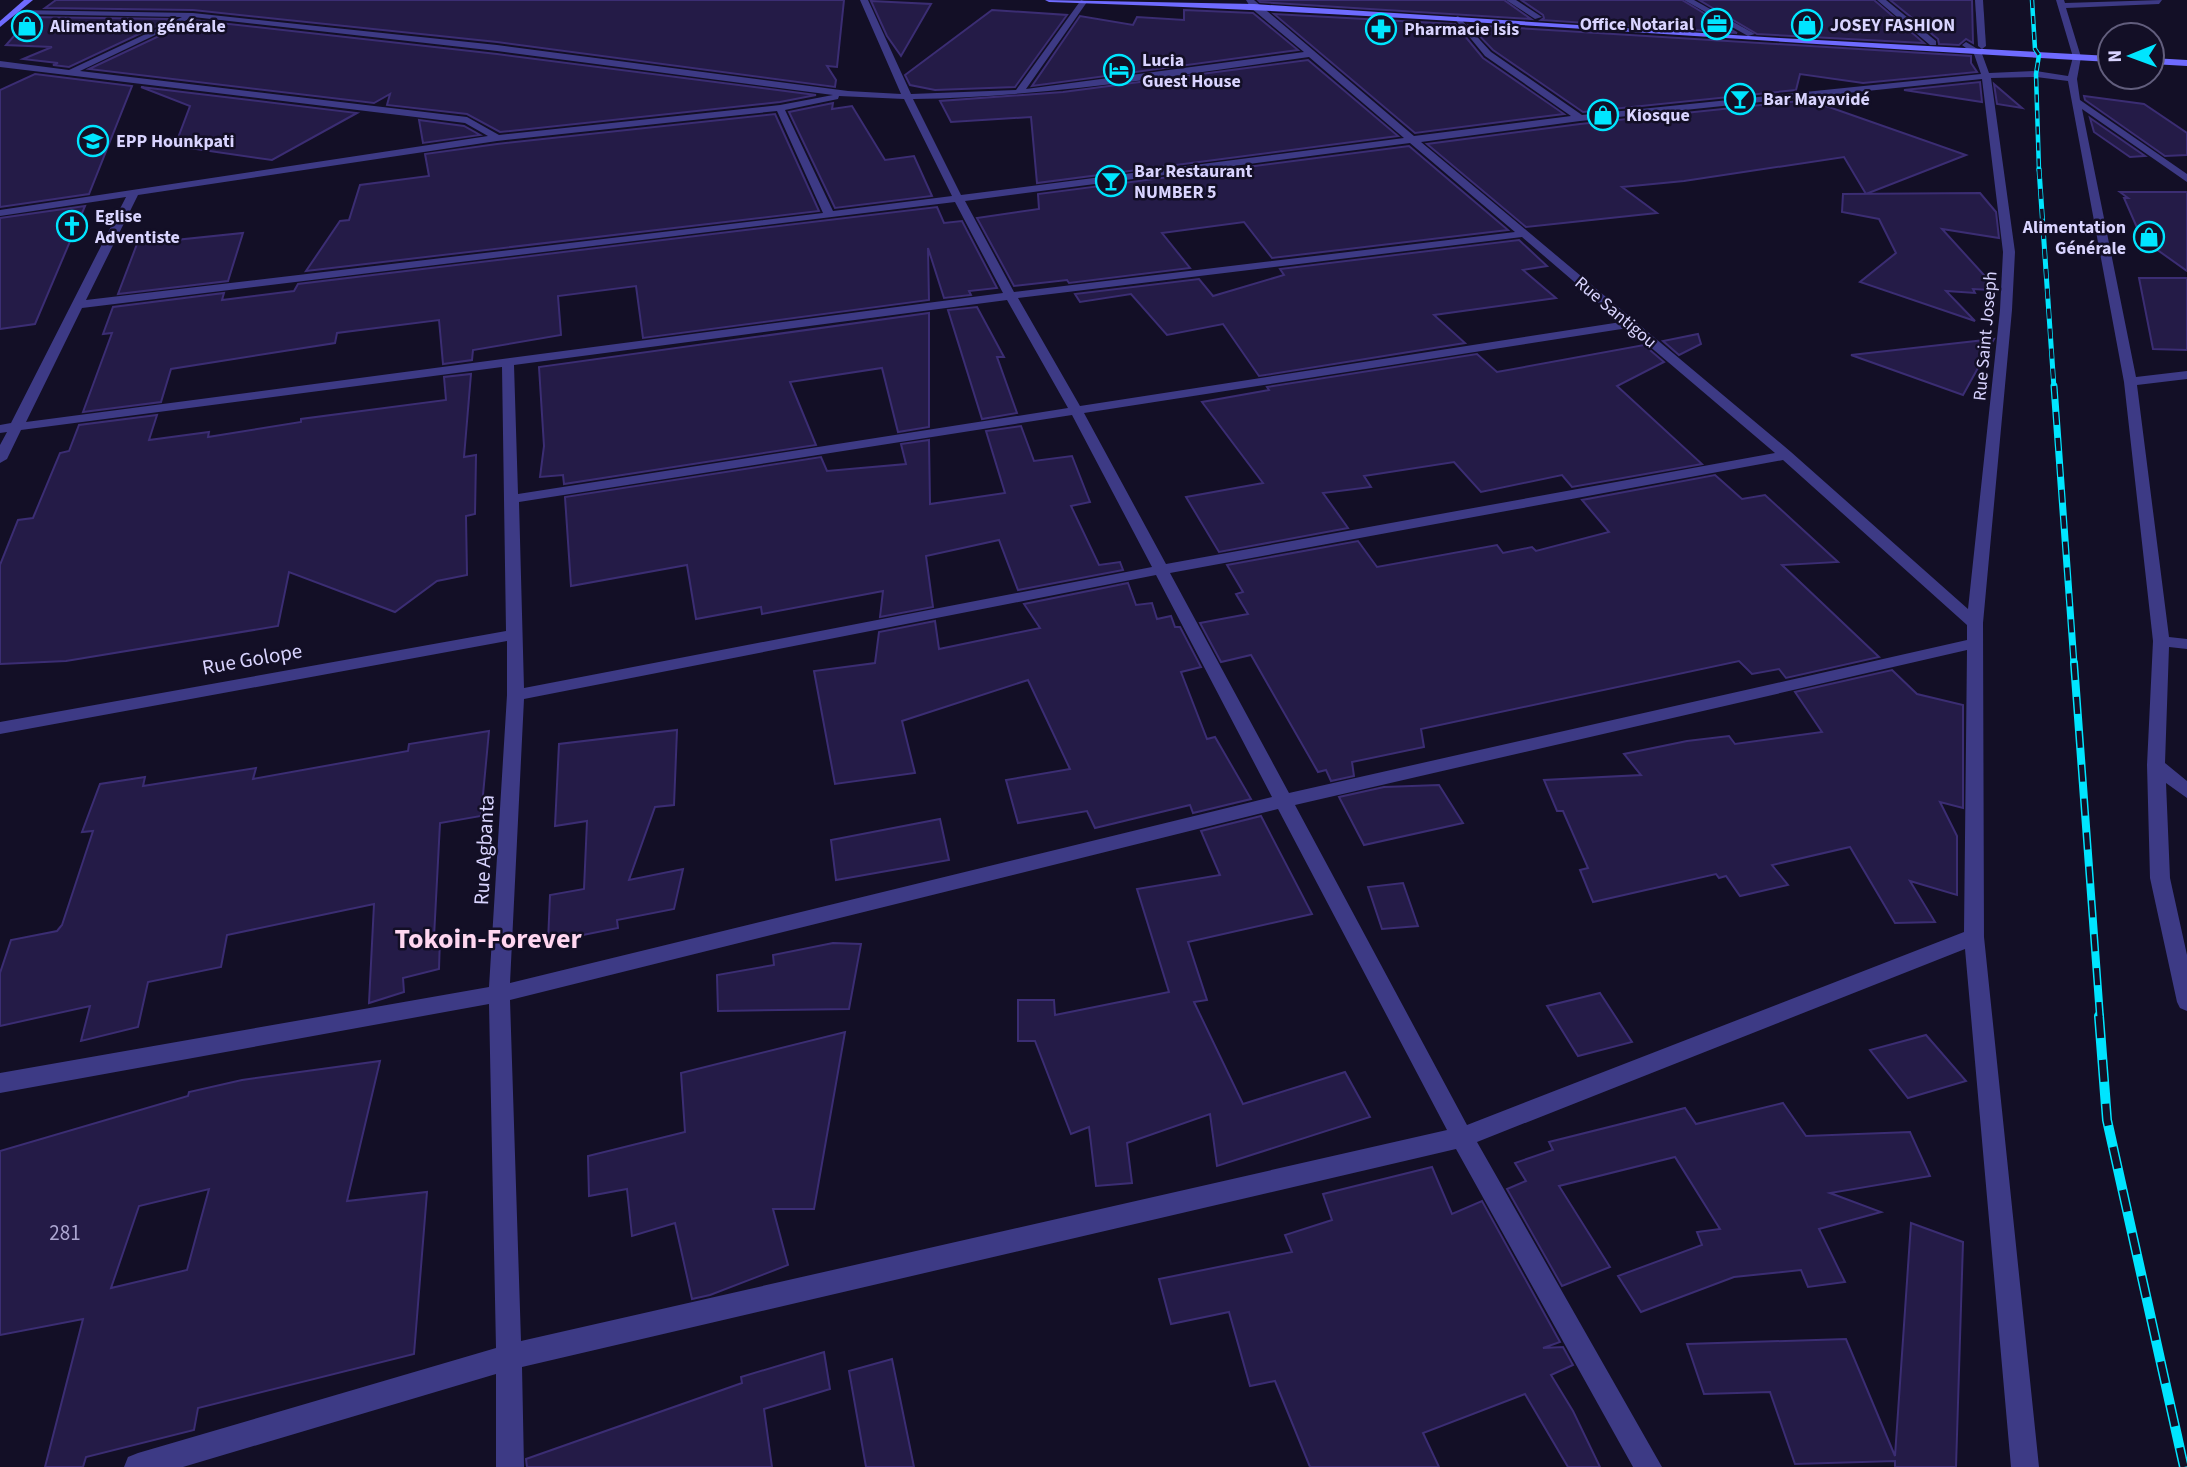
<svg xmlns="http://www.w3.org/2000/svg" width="2187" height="1467" font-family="'Source Sans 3',sans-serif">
<rect width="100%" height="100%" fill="#130f26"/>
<g fill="#241b47" stroke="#3b2d73" stroke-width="2" fill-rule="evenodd">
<path d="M 56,0 L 844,0 L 837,67 L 827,66 L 836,80 L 835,87 L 497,42 L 193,10 L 45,8 Z"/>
<path d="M 1258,0 L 1504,0 L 1531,19 L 1260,2 Z"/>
<path d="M 1521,0 L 1682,0 L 1737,33 L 1541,20 L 1544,18 L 1543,15 Z"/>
<path d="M 1699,0 L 1874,0 L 1924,43 L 1757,34 Z"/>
<path d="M 1890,0 L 1972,0 L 1973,43 L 1966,39 L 1959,45 L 1939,44 L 1938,39 Z"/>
<path d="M 871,1 L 931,4 L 901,56 L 887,36 Z"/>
<path d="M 992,10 L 1067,15 L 1015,87 L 935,90 L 910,85 L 905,75 Z"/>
<path d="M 1184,10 L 1253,13 L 1298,50 L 1032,86 L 1080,16 L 1133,25 L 1137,17 L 1184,20 Z"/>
<path d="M 1274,14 L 1455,24 L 1483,58 L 1564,114 L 1415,133 Z"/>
<path d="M 31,17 L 171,19 L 69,67 L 53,65 L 58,63 L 23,59 L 52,47 L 6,45 Z"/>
<path d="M 193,20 L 497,54 L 816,95 L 780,102 L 500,132 L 467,114 L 387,105 L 390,94 L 374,103 L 89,69 Z"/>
<path d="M 1469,25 L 1971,56 L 1971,63 L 1977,72 L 1863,83 L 1800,74 L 1796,90 L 1583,112 L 1493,50 Z"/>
<path d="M 1308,60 L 1398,136 L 1037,183 L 1031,117 L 951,122 L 940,101 L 1063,92 Z"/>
<path d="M 35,74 L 132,86 L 89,194 L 0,207 L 0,90 Z"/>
<path d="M 1980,82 L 1982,102 L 1904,90 Z"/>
<path d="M 1994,84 L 2022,108 L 1997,104 Z"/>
<path d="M 141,87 L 357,113 L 272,160 L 175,146 L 190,106 Z"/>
<path d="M 2084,96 L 2144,104 L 2187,133 L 2187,155 L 2165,156 L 2085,100 Z"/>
<path d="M 1809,100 L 1966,155 L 1866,194 L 1844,157 L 1684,181 L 1622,187 L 1657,213 L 1526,227 L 1427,144 L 1580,124 Z"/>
<path d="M 833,103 L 832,109 L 852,106 L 885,160 L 914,156 L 932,196 L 835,208 L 789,112 Z"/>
<path d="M 775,114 L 819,211 L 306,271 L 340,221 L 349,220 L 360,185 L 429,176 L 425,154 L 497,144 Z"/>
<path d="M 2090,118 L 2145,156 L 2130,157 L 2094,132 Z"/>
<path d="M 419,120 L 464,126 L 480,135 L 423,143 Z"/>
<path d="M 1409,146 L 1508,230 L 1272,258 L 1244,222 L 1162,233 L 1190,268 L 1069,283 L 1067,280 L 1014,286 L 977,218 L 1039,209 L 1038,194 Z"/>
<path d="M 2120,192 L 2187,192 L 2187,271 L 2142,239 L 2124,198 L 2128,198 Z"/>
<path d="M 1980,193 L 1996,212 L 1999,238 L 1942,229 L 1994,286 L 1988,286 L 1992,290 L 1973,289 L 1975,293 L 1946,291 L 1975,321 L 1860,282 L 1896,253 L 1879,219 L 1842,212 L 1843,194 Z"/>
<path d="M 85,206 L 35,324 L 0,329 L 0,218 Z"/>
<path d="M 937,207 L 944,223 L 962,221 L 997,288 L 969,291 L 971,295 L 944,298 L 928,248 L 929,300 L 643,338 L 636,286 L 558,296 L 561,335 L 473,350 L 472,360 L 443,364 L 439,320 L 337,333 L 335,343 L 171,369 L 161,402 L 83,412 L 112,333 L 103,334 L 113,307 L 224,293 L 222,300 L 294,291 L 298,284 Z"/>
<path d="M 243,233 L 228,281 L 118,294 L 137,244 Z"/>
<path d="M 1519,240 L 1547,266 L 1523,270 L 1556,298 L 1434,315 L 1465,343 L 1259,376 L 1223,324 L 1167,335 L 1131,294 L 1080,302 L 1075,294 L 1199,279 L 1213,296 L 1284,275 L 1280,269 Z"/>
<path d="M 2139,278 L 2187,278 L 2187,350 L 2153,349 Z"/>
<path d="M 977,307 L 1004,357 L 997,357 L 1017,413 L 982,419 L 948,310 Z"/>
<path d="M 929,313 L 929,427 L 898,432 L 882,368 L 790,382 L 816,445 L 564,484 L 563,475 L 540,477 L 544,446 L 539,367 Z"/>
<path d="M 1698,334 L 1701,344 L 1679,355 L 1663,341 Z"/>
<path d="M 1994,339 L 1963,395 L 1851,355 L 1940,345 Z"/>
<path d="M 1644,345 L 1664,362 L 1617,386 L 1702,464 L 1572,487 L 1562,475 L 1481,492 L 1454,462 L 1364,476 L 1371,487 L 1323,493 L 1348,528 L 1219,552 L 1186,497 L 1263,483 L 1202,402 L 1269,390 L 1267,387 L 1477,354 L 1497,372 Z"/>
<path d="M 471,374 L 464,457 L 476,455 L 475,514 L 466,516 L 467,575 L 437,581 L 395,612 L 289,572 L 278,626 L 66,661 L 0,664 L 0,565 L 18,520 L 33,518 L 60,453 L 69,451 L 79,425 L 157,415 L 149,440 L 209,432 L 208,437 L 301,422 L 301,419 L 446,400 L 444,377 Z"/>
<path d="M 1021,426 L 1034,461 L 1072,456 L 1090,502 L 1071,506 L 1099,565 L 1120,562 L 1123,570 L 1018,590 L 999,540 L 926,556 L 933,607 L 880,617 L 883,591 L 762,614 L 761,607 L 696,619 L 687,565 L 571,586 L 565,497 L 821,457 L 827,471 L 906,464 L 901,444 L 929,440 L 930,504 L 1005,493 L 986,431 Z"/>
<path d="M 1715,475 L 1742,499 L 1765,495 L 1838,562 L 1782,565 L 1879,657 L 1786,678 L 1779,669 L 1752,674 L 1739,661 L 1421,729 L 1424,747 L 1352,762 L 1354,776 L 1331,781 L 1326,770 L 1318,772 L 1251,655 L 1221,662 L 1200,623 L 1248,614 L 1236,594 L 1243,592 L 1227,565 L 1358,541 L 1377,567 L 1497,545 L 1503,553 L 1532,547 L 1536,551 L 1609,532 L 1582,500 Z"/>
<path d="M 1128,583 L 1136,605 L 1152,603 L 1157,619 L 1171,616 L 1175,627 L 1180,627 L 1201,667 L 1181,672 L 1207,739 L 1215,737 L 1251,799 L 1193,813 L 1190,805 L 1095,828 L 1087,811 L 1018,823 L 1006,780 L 1070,769 L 1028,680 L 902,721 L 915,773 L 835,784 L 814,671 L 875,663 L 879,632 L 935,621 L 939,649 L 1040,628 L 1024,604 Z"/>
<path d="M 1892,670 L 1917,694 L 1963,705 L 1963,808 L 1940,802 L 1957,836 L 1957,895 L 1910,881 L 1935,922 L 1895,923 L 1850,847 L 1772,865 L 1788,885 L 1740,896 L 1726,876 L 1719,878 L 1716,874 L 1593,902 L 1580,870 L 1588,868 L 1563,811 L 1557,811 L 1544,780 L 1641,775 L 1624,754 L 1687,741 L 1729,736 L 1735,744 L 1822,732 L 1795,692 Z"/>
<path d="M 677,730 L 674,805 L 655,807 L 629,880 L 683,869 L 674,909 L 617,920 L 618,928 L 548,942 L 550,895 L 584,889 L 587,821 L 555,826 L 559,744 Z"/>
<path d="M 489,731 L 481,816 L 440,823 L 434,937 L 440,936 L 439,969 L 403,978 L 404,992 L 369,1003 L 374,904 L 227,935 L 221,967 L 148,982 L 138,1027 L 81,1041 L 90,1006 L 0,1026 L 0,973 L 11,940 L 57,931 L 62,925 L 93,831 L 82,832 L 100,784 L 145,777 L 143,786 L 256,768 L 253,779 L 408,751 L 409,744 Z"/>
<path d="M 1439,785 L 1463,823 L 1364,845 L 1339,797 L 1384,787 Z"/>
<path d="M 1261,816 L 1312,914 L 1188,942 L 1207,1000 L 1194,1002 L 1243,1104 L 1345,1072 L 1370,1117 L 1217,1166 L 1210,1114 L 1127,1143 L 1132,1183 L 1096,1186 L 1089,1127 L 1071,1134 L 1035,1041 L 1018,1041 L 1018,1000 L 1054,1000 L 1055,1015 L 1169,992 L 1137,889 L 1220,875 L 1201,831 Z"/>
<path d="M 940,819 L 949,860 L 836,880 L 831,840 Z"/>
<path d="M 1403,883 L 1418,926 L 1382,929 L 1368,887 Z"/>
<path d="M 833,943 L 861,944 L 849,1009 L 718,1011 L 717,975 L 774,965 L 773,955 Z"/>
<path d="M 1600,993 L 1632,1042 L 1578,1056 L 1547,1006 Z"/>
<path d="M 845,1032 L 814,1209 L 773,1209 L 788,1265 L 710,1295 L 692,1299 L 675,1223 L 632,1236 L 627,1189 L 589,1196 L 588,1156 L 685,1132 L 681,1073 Z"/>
<path d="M 1926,1035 L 1966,1081 L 1908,1098 L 1870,1050 Z"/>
<path d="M 380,1061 L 347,1201 L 427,1192 L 414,1354 L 198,1408 L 194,1430 L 86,1457 L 83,1467 L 45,1467 L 83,1319 L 0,1335 L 0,1151 L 188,1096 L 189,1092 L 242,1080 ZM 209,1189 L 187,1270 L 111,1288 L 139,1206 Z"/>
<path d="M 1783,1103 L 1806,1136 L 1910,1132 L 1930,1176 L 1830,1193 L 1881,1212 L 1819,1229 L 1845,1282 L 1808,1287 L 1801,1270 L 1734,1277 L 1641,1312 L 1618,1276 L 1702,1245 L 1697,1232 L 1720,1229 L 1675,1157 L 1559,1186 L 1610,1267 L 1562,1286 L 1507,1189 L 1526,1181 L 1515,1163 L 1553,1150 L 1549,1142 L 1685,1108 L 1696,1124 Z"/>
<path d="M 1432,1167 L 1452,1214 L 1482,1201 L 1560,1342 L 1543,1348 L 1563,1347 L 1573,1365 L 1551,1375 L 1573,1411 L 1600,1467 L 1568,1467 L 1525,1394 L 1423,1433 L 1439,1467 L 1310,1467 L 1275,1381 L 1250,1386 L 1229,1312 L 1171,1324 L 1159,1279 L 1292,1252 L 1285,1235 L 1332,1220 L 1323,1194 Z"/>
<path d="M 1911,1223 L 1963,1242 L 1956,1467 L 1895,1467 L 1895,1461 L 1795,1464 L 1770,1392 L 1704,1394 L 1687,1344 L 1846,1339 L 1895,1456 Z"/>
<path d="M 824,1352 L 830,1389 L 764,1409 L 772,1467 L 527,1467 L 526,1459 L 742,1383 L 741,1377 Z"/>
<path d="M 892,1359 L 914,1467 L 866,1467 L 849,1371 Z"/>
</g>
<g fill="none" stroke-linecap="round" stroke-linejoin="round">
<g fill="#3d3a85" fill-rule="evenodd">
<path d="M 860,0 L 868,0 L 911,94 L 1016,90 L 1081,0 L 1087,2 L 1026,89 L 1304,52 L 1251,8 L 1246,0 L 1254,0 L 1414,136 L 1571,116 L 1485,56 L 1454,18 L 1458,16 L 1491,52 L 1582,115 L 1981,74 L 1974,54 L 1962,45 L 1966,42 L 1981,51 L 1989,73 L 2036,71 L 2068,76 L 2073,57 L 2056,0 L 2064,0 L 2065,3 L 2162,0 L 2159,4 L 2066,8 L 2081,57 L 2077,79 L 2080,100 L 2187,174 L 2187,182 L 2082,109 L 2136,377 L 2187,371 L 2187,379 L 2137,385 L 2169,637 L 2187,639 L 2187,649 L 2169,647 L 2165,763 L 2187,781 L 2187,798 L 2166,783 L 2170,878 L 2187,955 L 2187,1011 L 2180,1008 L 2177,1002 L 2150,878 L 2147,765 L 2153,641 L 2124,382 L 2068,81 L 2036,77 L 1991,78 L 2015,252 L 2012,310 L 1983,623 L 1984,937 L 2039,1467 L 2011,1467 L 1965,949 L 1477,1142 L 1662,1467 L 1633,1467 L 1456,1149 L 522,1367 L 524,1467 L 496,1467 L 496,1374 L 183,1467 L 124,1467 L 128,1457 L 138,1453 L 496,1348 L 489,1004 L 0,1093 L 0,1073 L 489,987 L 507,695 L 507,641 L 0,734 L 0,722 L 506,631 L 502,367 L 21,430 L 7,459 L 0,463 L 0,445 L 7,432 L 0,433 L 0,425 L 11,423 L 126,197 L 0,216 L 0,210 L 488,136 L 465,123 L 0,67 L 0,61 L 69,70 L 182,17 L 16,14 L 12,12 L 16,10 L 193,13 L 497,45 L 848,91 L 901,94 ZM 193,17 L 497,51 L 833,95 L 780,105 L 499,135 L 467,117 L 80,71 ZM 1309,57 L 1404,138 L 961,195 L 913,99 C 1047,97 1177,75 1309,57 ZM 1982,79 L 2003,252 L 2000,310 L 1968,609 L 1791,452 L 1421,142 L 1580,121 ZM 839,96 L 904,99 L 952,196 L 833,211 L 785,110 L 838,99 ZM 777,111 L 823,213 L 86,300 L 138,195 L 497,141 ZM 1410,143 L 1515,232 L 1014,292 L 965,201 ZM 955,202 L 1003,293 L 26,422 L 82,308 ZM 1522,237 L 1621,322 L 1080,406 L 1018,298 ZM 1007,300 L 1068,408 L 518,494 L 514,365 ZM 1628,328 L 1775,453 L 1166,564 L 1084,413 ZM 1072,415 L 1152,567 L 524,688 L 519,502 ZM 1783,460 L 1967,625 L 1967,640 L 1289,793 L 1170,573 ZM 1156,575 L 1272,797 L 510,983 L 524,699 ZM 1967,650 L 1964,932 L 1467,1125 L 1295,805 ZM 1278,809 L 1447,1130 L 521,1341 L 510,1000 Z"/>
<path d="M 1506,0 L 1516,0 L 1542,17 L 1535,19 Z"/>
<path d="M 1684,0 L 1694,0 L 1755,34 L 1748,36 Z"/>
<path d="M 1877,0 L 1886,0 L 1936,41 L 1936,45 L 1930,45 Z"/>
<path d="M 1975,0 L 1983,0 L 1986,46 L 1982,49 L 1978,46 Z"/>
</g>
<g fill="#6f6bff" fill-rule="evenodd">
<path d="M 24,0 L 33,0 L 0,27 L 0,21 Z"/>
<path d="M 1045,0 L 1254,4 L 1780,38 L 2110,56 L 2110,62 C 1756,42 1403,13 1049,2 Z"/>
<path d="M 2152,58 L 2187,60 L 2187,66 L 2152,64 Z"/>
</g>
<g stroke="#00e5ff" stroke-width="4.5">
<path id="rail-far4" d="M 2032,0 L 2035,49 L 2039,55 L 2036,74 L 2039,171"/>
</g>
<g stroke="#00e5ff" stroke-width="5">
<path id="rail-far3" d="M 2039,169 L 2054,388"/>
</g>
<g stroke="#00e5ff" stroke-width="7">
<path id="rail-far2" d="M 2054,386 L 2074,664"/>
</g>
<g stroke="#00e5ff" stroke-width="8">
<path id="rail-far1" d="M 2074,663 L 2100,1017"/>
</g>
<g stroke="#00e5ff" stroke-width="10">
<path id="rail" d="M 2099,1016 L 2107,1120 L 2184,1467"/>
</g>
<use href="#rail-far4" stroke="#130f26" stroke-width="2.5" stroke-dasharray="8" stroke-linecap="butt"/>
<use href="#rail-far3" stroke="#130f26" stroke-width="3.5" stroke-dasharray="10" stroke-linecap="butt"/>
<use href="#rail-far2" stroke="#130f26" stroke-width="4.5" stroke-dasharray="13" stroke-linecap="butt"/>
<use href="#rail-far1" stroke="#130f26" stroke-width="5" stroke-dasharray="17" stroke-linecap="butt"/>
<use href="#rail" stroke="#130f26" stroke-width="7" stroke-dasharray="22" stroke-linecap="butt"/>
</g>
<defs>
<g id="office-ring" transform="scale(1.575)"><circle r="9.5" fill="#130f26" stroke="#00e5ff" stroke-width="1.5"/><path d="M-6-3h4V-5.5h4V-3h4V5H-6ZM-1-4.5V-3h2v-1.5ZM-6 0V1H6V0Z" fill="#00e5ff"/></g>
<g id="shop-ring" transform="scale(1.575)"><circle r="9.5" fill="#130f26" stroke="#00e5ff" stroke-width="1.5"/><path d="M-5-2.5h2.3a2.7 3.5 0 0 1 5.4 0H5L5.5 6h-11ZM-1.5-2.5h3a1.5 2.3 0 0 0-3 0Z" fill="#00e5ff"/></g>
<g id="pharmacy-ring" transform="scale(1.575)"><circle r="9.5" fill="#130f26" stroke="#00e5ff" stroke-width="1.5"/><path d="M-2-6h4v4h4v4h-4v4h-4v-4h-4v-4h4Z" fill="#00e5ff"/></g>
<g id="hotel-ring" transform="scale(1.575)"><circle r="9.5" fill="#130f26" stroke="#00e5ff" stroke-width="1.5"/><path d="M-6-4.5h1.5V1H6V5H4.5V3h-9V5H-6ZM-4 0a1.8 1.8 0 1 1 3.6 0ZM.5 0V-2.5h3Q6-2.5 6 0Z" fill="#00e5ff"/></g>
<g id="bar-ring" transform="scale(1.575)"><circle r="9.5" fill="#130f26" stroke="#00e5ff" stroke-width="1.5"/><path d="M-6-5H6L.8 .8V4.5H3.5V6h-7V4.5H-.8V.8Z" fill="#00e5ff"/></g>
<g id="school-ring" transform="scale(1.575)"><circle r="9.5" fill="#130f26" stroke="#00e5ff" stroke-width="1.5"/><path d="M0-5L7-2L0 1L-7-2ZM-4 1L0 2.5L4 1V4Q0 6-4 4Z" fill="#00e5ff"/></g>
<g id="church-ring" transform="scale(1.575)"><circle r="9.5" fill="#130f26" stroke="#00e5ff" stroke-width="1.5"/><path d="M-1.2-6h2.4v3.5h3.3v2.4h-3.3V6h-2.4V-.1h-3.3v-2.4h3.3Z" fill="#00e5ff"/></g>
</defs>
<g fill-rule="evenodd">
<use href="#office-ring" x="1717" y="24"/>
<use href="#shop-ring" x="1807" y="25"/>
<use href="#shop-ring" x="27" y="26"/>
<use href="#pharmacy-ring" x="1381" y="29"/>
<use href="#hotel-ring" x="1119" y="70"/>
<use href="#bar-ring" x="1740" y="99"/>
<use href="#shop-ring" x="1603" y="115"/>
<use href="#school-ring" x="93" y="141"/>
<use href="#bar-ring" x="1111" y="181"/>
<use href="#church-ring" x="72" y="226"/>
<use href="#shop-ring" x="2149" y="237"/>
</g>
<g text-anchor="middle" stroke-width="5" stroke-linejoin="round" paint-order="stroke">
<g font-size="18" font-weight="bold" fill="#d9d4ff" stroke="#130f26" text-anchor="start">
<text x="1694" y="30" text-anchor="end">Office Notarial</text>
<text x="1830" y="31">JOSEY FASHION</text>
<text x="50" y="32">Alimentation générale</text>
<text x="1404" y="35">Pharmacie Isis</text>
<text x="1142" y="66">Lucia<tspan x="1142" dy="21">Guest House</tspan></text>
<text x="1763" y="105">Bar Mayavidé</text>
<text x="1626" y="121">Kiosque</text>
<text x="116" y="147">EPP Hounkpati</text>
<text x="1134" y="177">Bar Restaurant<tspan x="1134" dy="21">NUMBER 5</tspan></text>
<text x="95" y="222">Eglise<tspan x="95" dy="21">Adventiste</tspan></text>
<text x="2126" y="233" text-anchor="end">Alimentation<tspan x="2126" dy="21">Générale</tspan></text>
</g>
<g font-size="18" fill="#d9d4ff" stroke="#130f26">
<text transform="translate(1616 312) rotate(40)" y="6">Rue Santigou</text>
<text transform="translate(1985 336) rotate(-85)" y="6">Rue Saint Joseph</text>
</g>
<g font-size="21" fill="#d9d4ff" stroke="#130f26">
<text transform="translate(252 659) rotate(-10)" y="7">Rue Golope</text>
<text transform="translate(484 850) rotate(-87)" y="7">Rue Agbanta</text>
</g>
<g font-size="21" fill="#aca6d1">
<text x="65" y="1240">281</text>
</g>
<g font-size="28" font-weight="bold" fill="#ffd6f0" stroke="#130f26">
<text x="488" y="948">Tokoin-Forever</text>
</g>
</g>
<g transform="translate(2131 56) rotate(269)"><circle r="33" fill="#130f26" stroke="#625e7d" stroke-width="2"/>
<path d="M0-5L12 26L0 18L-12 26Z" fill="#00e5ff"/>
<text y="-10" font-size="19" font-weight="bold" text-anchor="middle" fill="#d9d4ff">N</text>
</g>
</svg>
